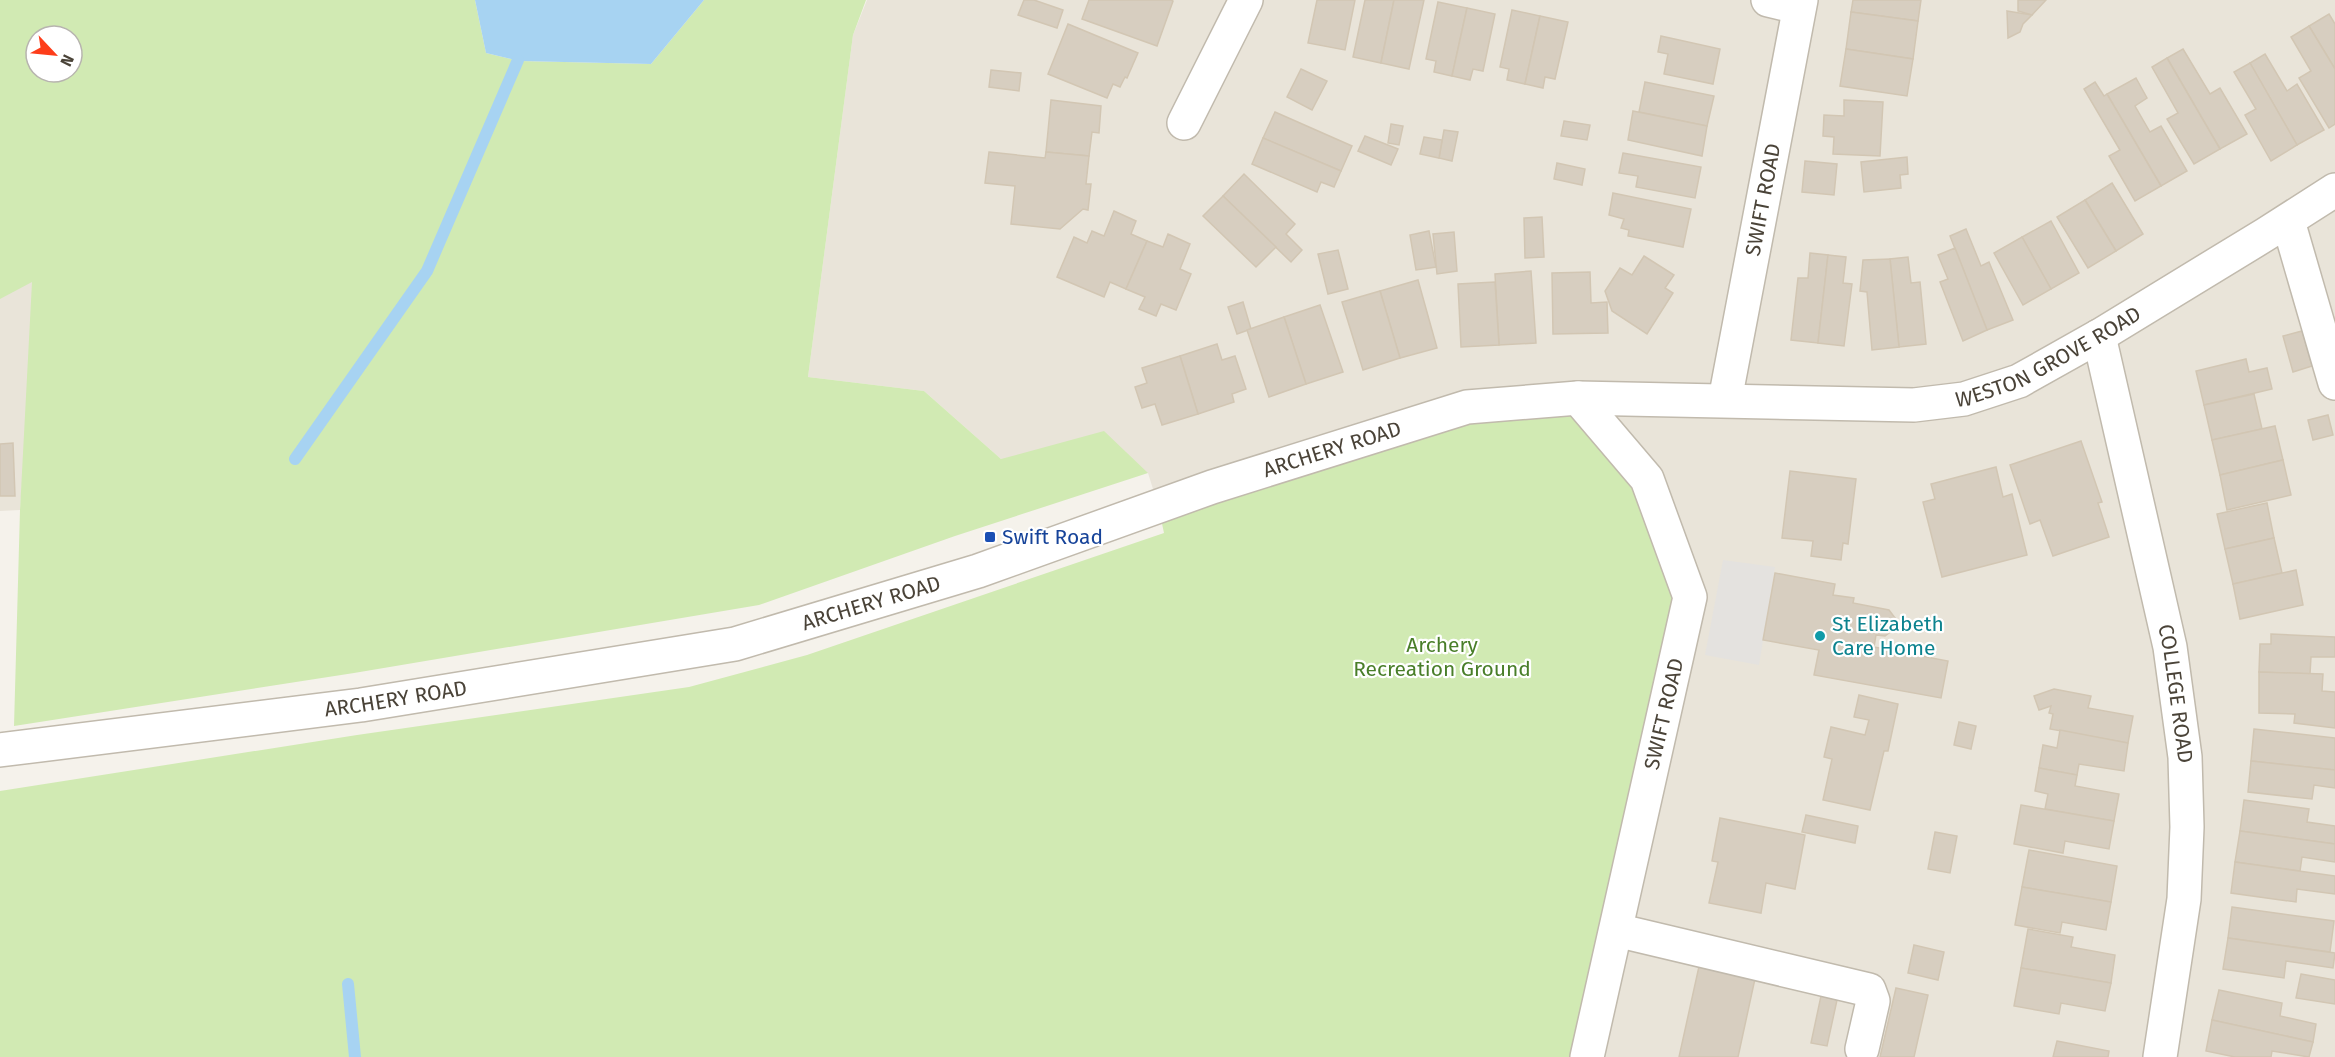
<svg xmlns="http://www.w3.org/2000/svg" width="2335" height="1057" font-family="'Fira Sans',sans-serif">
<rect width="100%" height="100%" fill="#f5f2eb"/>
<g fill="#e9e4d9">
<path d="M 867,0 L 2335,0 L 2335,1057 L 1587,1057 L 1158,505 L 1148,473 L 1001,459 L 924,391 L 808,377 L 853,35 Z"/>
<path d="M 0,204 L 42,218 L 20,510 L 0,511 Z"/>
</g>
<g fill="#d1eab3" fill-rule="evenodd">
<path d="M 0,0 L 475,0 L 486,53 L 520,61 L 651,64 L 704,0 L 866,0 L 853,35 L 808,377 L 924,391 L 1001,459 L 1104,431 L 1148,473 L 955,536 L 759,605 L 354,673 L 14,726 L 20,510 L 32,282 L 0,299 ZM 36,36 L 72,36 L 72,72 L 36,72 Z"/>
<path d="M 1578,398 L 1647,479 L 1690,597 L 1587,1057 L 0,1057 L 0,791 L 357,735 L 689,687 L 807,655 L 1164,533 L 1158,505 L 1378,435 Z"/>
</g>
<path fill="#e4e2df" d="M 1723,560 L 1775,567 L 1759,665 L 1705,655 Z"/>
<path fill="#a7d3f2" d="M 475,0 L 704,0 L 651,64 L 520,61 L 486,53 Z"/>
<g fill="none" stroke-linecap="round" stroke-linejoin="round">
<g stroke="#a7d3f2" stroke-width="12">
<path d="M 295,459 L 427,271 L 518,60"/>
<path d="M 348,984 L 355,1057"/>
</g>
</g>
<g fill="#d7cec0" stroke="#d2c6b3" stroke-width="1.5">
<path d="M 1024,0 L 1034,0 L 1063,10 L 1057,28 L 1018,15 Z"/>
<path d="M 1089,0 L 1171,0 L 1173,1 L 1157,46 L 1082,19 Z"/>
<path d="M 1317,0 L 1355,0 L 1345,50 L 1308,43 Z"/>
<path d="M 1365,0 L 1394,0 L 1381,63 L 1353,57 Z"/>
<path d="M 1394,0 L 1424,0 L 1409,69 L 1381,63 Z"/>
<path d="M 1853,0 L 1921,0 L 1918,21 L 1851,12 Z"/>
<path d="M 2018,0 L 2046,0 L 2032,15 L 2018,11 Z"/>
<path d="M 1438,2 L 1467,8 L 1452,76 L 1434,72 L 1436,61 L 1426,59 Z"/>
<path d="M 1467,8 L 1495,14 L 1483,71 L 1473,69 L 1470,80 L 1452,76 Z"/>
<path d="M 1512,10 L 1540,16 L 1525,84 L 1507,80 L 1509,69 L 1500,67 Z"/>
<path d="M 2007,11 L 2032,15 L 2023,24 L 2020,32 L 2008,38 Z"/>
<path d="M 1851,12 L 1918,21 L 1913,59 L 1846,49 Z"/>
<path d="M 2329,14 L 2335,24 L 2335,69 L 2309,26 Z"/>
<path d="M 1540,16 L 1568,22 L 1555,79 L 1545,77 L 1543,88 L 1525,84 Z"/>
<path d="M 1068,24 L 1138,53 L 1127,78 L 1125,77 L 1120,87 L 1113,84 L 1107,98 L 1048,74 Z"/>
<path d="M 2309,26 L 2335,69 L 2335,124 L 2329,128 L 2299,78 L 2311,71 L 2291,37 Z"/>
<path d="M 1661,36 L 1720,49 L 1713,84 L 1664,74 L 1668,54 L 1658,52 Z"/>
<path d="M 1846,49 L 1913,59 L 1907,96 L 1840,86 Z"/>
<path d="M 2183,49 L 2210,94 L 2220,88 L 2247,134 L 2220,149 L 2167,58 Z"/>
<path d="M 2265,54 L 2287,91 L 2297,84 L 2324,130 L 2297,145 L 2250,63 Z"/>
<path d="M 2167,58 L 2220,149 L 2194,164 L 2167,119 L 2178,113 L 2152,67 Z"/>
<path d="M 2250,63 L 2297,145 L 2271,161 L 2245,115 L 2256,109 L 2234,72 Z"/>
<path d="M 1301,69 L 1327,81 L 1312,110 L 1287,97 Z"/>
<path d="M 991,70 L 1021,73 L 1019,91 L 989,87 Z"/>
<path d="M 2136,78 L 2147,98 L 2135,106 L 2150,132 L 2161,126 L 2187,171 L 2161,186 L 2107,94 Z"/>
<path d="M 1645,82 L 1714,96 L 1707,126 L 1639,112 Z"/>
<path d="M 2095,82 L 2104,96 L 2107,94 L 2161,186 L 2135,201 L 2109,156 L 2120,150 L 2084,89 Z"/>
<path d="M 1051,100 L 1101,106 L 1099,133 L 1092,132 L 1089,156 L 1046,152 Z"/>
<path d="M 1844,100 L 1883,102 L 1880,156 L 1833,154 L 1834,137 L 1823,136 L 1824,115 L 1844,116 Z"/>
<path d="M 1633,111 L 1707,126 L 1702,156 L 1628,140 Z"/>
<path d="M 1275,112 L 1352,146 L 1341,171 L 1263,138 Z"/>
<path d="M 1564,121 L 1590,125 L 1587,140 L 1561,136 Z"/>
<path d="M 1391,124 L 1403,126 L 1399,145 L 1388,143 Z"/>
<path d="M 1444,130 L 1458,132 L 1452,161 L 1439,158 Z"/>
<path d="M 1365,136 L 1398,149 L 1391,165 L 1358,151 Z"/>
<path d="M 1424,137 L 1442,140 L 1439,158 L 1420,154 Z"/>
<path d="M 1263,138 L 1341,171 L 1334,187 L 1321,182 L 1317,192 L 1252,164 Z"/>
<path d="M 989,152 L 1045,158 L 1046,152 L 1089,156 L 1086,184 L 1091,184 L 1088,210 L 1083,209 L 1060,229 L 1011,224 L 1015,186 L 985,183 Z"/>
<path d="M 1623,153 L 1701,167 L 1695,198 L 1636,187 L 1638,176 L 1619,173 Z"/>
<path d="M 1907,157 L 1908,174 L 1900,175 L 1901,188 L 1864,192 L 1861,162 Z"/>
<path d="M 1805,161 L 1837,164 L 1834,195 L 1802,192 Z"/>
<path d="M 1557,163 L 1585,169 L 1582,185 L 1554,179 Z"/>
<path d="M 1244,174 L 1295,224 L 1286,234 L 1302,250 L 1291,262 L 1223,196 Z"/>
<path d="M 2112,183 L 2143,234 L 2116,251 L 2085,200 Z"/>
<path d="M 1613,193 L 1691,209 L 1683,247 L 1628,236 L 1629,230 L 1621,228 L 1624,219 L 1609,215 Z"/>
<path d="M 1223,196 L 1276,247 L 1256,267 L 1203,216 Z"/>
<path d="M 2085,200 L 2116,251 L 2088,268 L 2057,217 Z"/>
<path d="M 1114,211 L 1136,221 L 1131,234 L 1147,241 L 1126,289 L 1110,282 L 1104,297 L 1057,277 L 1074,237 L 1087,243 L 1092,231 L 1104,236 Z"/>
<path d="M 1542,217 L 1544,257 L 1525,258 L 1524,218 Z"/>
<path d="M 2051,221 L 2079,273 L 2051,289 L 2022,237 Z"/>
<path d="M 1966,229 L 1981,266 L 1989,262 L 2013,320 L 1987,330 L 1950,236 Z"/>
<path d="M 1429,231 L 1436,267 L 1416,270 L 1410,235 Z"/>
<path d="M 1454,232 L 1457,271 L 1437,274 L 1433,234 Z"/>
<path d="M 1168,234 L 1190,244 L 1180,269 L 1191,274 L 1176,310 L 1161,304 L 1156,316 L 1139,309 L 1145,297 L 1126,289 L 1147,241 L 1163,247 Z"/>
<path d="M 2022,237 L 2051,289 L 2023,305 L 1994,253 Z"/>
<path d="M 1955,248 L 1987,330 L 1963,341 L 1940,282 L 1948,279 L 1938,255 Z"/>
<path d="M 1338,250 L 1348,289 L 1328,294 L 1318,254 Z"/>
<path d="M 1810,253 L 1828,255 L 1818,343 L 1791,340 L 1798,278 L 1808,278 Z"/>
<path d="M 1828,255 L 1846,257 L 1843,283 L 1852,284 L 1844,346 L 1818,343 Z"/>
<path d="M 1644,256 L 1674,275 L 1665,288 L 1673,293 L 1647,334 L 1612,311 L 1605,291 L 1620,268 L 1632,275 Z"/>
<path d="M 1908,257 L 1911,283 L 1920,282 L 1926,344 L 1899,347 L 1890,259 Z"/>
<path d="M 1890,259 L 1899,347 L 1872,350 L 1867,292 L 1860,291 L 1863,260 Z"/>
<path d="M 1531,271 L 1536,343 L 1499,345 L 1495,274 Z"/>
<path d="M 1590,272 L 1591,303 L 1607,302 L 1608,333 L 1553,334 L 1552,273 Z"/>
<path d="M 1418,280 L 1437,348 L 1400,358 L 1380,291 Z"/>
<path d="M 1495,282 L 1499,345 L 1461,347 L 1458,284 Z"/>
<path d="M 1380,291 L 1400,358 L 1363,370 L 1342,302 Z"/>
<path d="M 1243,302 L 1251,329 L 1237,334 L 1228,307 Z"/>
<path d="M 1320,305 L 1343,372 L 1306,384 L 1284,317 Z"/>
<path d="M 1284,317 L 1306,384 L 1269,397 L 1247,330 Z"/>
<path d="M 2302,331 L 2312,366 L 2293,372 L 2283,336 Z"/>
<path d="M 1217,344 L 1222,360 L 1235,356 L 1246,389 L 1232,394 L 1234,402 L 1198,414 L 1180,356 Z"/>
<path d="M 1180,356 L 1198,414 L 1162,425 L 1155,404 L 1142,408 L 1135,387 L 1147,383 L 1142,368 Z"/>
<path d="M 2246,359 L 2249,372 L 2267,368 L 2272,389 L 2204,405 L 2196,371 Z"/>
<path d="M 2254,394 L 2262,429 L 2212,440 L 2204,405 Z"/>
<path d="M 2328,415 L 2333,435 L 2313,440 L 2308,420 Z"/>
<path d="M 2275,426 L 2283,460 L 2220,475 L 2212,440 Z"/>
<path d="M 2081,441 L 2102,502 L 2098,503 L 2109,537 L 2053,556 L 2040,520 L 2030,524 L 2010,465 Z"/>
<path d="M 13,443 L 15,496 L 0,496 L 0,444 Z"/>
<path d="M 2283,460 L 2291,495 L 2227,510 L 2220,475 Z"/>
<path d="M 1996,467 L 2003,497 L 2012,494 L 2027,555 L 1942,577 L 1923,502 L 1935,499 L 1931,484 Z"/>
<path d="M 1790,471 L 1856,479 L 1848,544 L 1843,543 L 1841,560 L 1811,556 L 1813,541 L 1782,538 Z"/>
<path d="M 2267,503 L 2274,538 L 2225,549 L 2217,514 Z"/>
<path d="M 2274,538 L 2282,573 L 2233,584 L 2225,549 Z"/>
<path d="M 2296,570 L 2303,605 L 2240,619 L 2233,584 Z"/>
<path d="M 1775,573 L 1835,584 L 1833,595 L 1854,598 L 1853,603 L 1889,610 L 1895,618 L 1893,630 L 1885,636 L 1876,635 L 1874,647 L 1948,661 L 1941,698 L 1814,675 L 1819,650 L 1763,640 Z"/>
<path d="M 2271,634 L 2335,637 L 2335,657 L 2311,657 L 2310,674 L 2259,672 L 2260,644 L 2271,644 Z"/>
<path d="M 2259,672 L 2323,674 L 2322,691 L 2335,692 L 2335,728 L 2294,723 L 2295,714 L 2259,713 Z"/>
<path d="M 2054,689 L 2091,696 L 2088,708 L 2133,716 L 2128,743 L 2050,729 L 2053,714 L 2049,713 L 2051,706 L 2039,710 L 2034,696 Z"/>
<path d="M 1859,695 L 1898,704 L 1888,751 L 1884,751 L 1870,810 L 1823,800 L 1832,759 L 1824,757 L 1831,727 L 1865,735 L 1869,720 L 1854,717 Z"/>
<path d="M 1959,722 L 1976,726 L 1971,749 L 1954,745 Z"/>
<path d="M 2254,729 L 2335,738 L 2335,770 L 2251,761 Z"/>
<path d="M 2060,730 L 2128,743 L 2124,771 L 2079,764 L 2077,775 L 2039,768 L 2043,745 L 2057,748 Z"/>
<path d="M 2251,761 L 2335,770 L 2335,788 L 2314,785 L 2312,799 L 2248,792 Z"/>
<path d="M 2039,768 L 2077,775 L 2075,786 L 2119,794 L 2114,821 L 2045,809 L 2048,794 L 2035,791 Z"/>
<path d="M 2244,800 L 2309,809 L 2307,822 L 2335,826 L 2335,844 L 2240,831 Z"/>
<path d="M 2021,805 L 2114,821 L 2109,849 L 2065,841 L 2063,853 L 2014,844 Z"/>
<path d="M 1806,815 L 1858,826 L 1855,843 L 1802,832 Z"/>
<path d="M 1720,818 L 1805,835 L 1795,889 L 1766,883 L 1761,913 L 1709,903 L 1718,862 L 1712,861 Z"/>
<path d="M 2240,831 L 2335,844 L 2335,862 L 2302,857 L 2300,871 L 2235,862 Z"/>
<path d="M 1935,832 L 1957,836 L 1950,873 L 1928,869 Z"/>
<path d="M 2029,850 L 2117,866 L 2111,902 L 2022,887 Z"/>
<path d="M 2235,862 L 2335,876 L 2335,894 L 2297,889 L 2296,902 L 2231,893 Z"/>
<path d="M 2022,887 L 2111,902 L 2106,930 L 2062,922 L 2060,933 L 2015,925 Z"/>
<path d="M 2232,907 L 2334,921 L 2330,952 L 2228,938 Z"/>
<path d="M 2028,929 L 2073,937 L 2071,947 L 2115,955 L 2111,983 L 2021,968 Z"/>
<path d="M 2228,938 L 2335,953 L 2333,968 L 2286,961 L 2284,978 L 2223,969 Z"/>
<path d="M 1914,945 L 1944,952 L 1938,980 L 1908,973 Z"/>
<path d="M 1700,962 L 1756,974 L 1738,1057 L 1679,1057 Z"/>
<path d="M 2021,968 L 2111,983 L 2105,1011 L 2061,1003 L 2059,1014 L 2014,1006 Z"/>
<path d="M 2301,974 L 2335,980 L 2335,1004 L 2296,998 Z"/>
<path d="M 1896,988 L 1928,995 L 1914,1057 L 1880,1057 Z"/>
<path d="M 2219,990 L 2282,1003 L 2280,1016 L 2316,1024 L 2313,1042 L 2212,1020 Z"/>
<path d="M 1821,996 L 1837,1000 L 1827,1046 L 1811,1043 Z"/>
<path d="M 2212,1020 L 2313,1042 L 2309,1057 L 2272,1051 L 2271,1057 L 2235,1057 L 2206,1051 Z"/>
<path d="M 2057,1041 L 2109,1051 L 2108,1057 L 2053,1057 Z"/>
</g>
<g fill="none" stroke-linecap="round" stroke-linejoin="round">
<g stroke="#c1baad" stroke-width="36">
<g id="minor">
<path d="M 1768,0 L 1799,7"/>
<path d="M 1184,123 L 1246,0"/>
<path d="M 2288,221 L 2335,383"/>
<path id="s1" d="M 2099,336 L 2170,647 L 2185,757 L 2187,827 L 2184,899 L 2160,1057"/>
<path d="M 1578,398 L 1647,479 L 1690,597 L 1587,1057"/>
<path id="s2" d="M 1725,400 L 1801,0"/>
<path id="s3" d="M 0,750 L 361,705 L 735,644 L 978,571 L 1212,487 L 1467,407 L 1578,398 L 1914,405 L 1964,399 L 2019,381 L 2099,336 L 2266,234 L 2335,190"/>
<path d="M 1616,930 L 1869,990 L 1873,1001 L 1862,1049"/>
</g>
</g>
<use href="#minor" stroke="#fff" stroke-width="33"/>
</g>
<rect fill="#1a4fb4" stroke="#fff" stroke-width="2" x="984" y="531" width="12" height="12" rx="3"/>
<circle fill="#0f9aa8" stroke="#fff" stroke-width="2" cx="1820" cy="636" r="6"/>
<g text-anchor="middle" stroke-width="4.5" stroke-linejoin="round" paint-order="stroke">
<g font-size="21" fill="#4a4338" stroke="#fff">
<text dy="7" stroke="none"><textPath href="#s2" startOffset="204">SWIFT ROAD</textPath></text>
<text dy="7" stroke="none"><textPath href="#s3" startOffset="2104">WESTON GROVE ROAD</textPath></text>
<text dy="7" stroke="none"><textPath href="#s3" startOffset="1371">ARCHERY ROAD</textPath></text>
<text dy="7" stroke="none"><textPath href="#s3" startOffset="885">ARCHERY ROAD</textPath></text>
<text dy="7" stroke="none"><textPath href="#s1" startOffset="366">COLLEGE ROAD</textPath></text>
<text dy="7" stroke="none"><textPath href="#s3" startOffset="399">ARCHERY ROAD</textPath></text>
<text transform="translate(1664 714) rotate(-77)" y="7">SWIFT ROAD</text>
</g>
<g font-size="21" fill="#164399" stroke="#fff" text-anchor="start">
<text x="1002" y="544">Swift Road</text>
</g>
<g font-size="21" fill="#0d838f" stroke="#fff" text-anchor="start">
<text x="1832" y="631">St Elizabeth<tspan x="1832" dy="24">Care Home</tspan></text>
</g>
<g font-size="21" fill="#497e29" stroke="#fff">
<text x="1442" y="652">Archery<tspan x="1442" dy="24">Recreation Ground</tspan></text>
</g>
</g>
<g transform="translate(54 54) rotate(116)"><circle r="28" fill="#ffffff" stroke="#b7b4af" stroke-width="1.5"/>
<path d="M0-4.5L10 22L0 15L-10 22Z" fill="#fd3d1a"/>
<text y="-9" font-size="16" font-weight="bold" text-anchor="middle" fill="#4a4338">N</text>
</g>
</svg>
